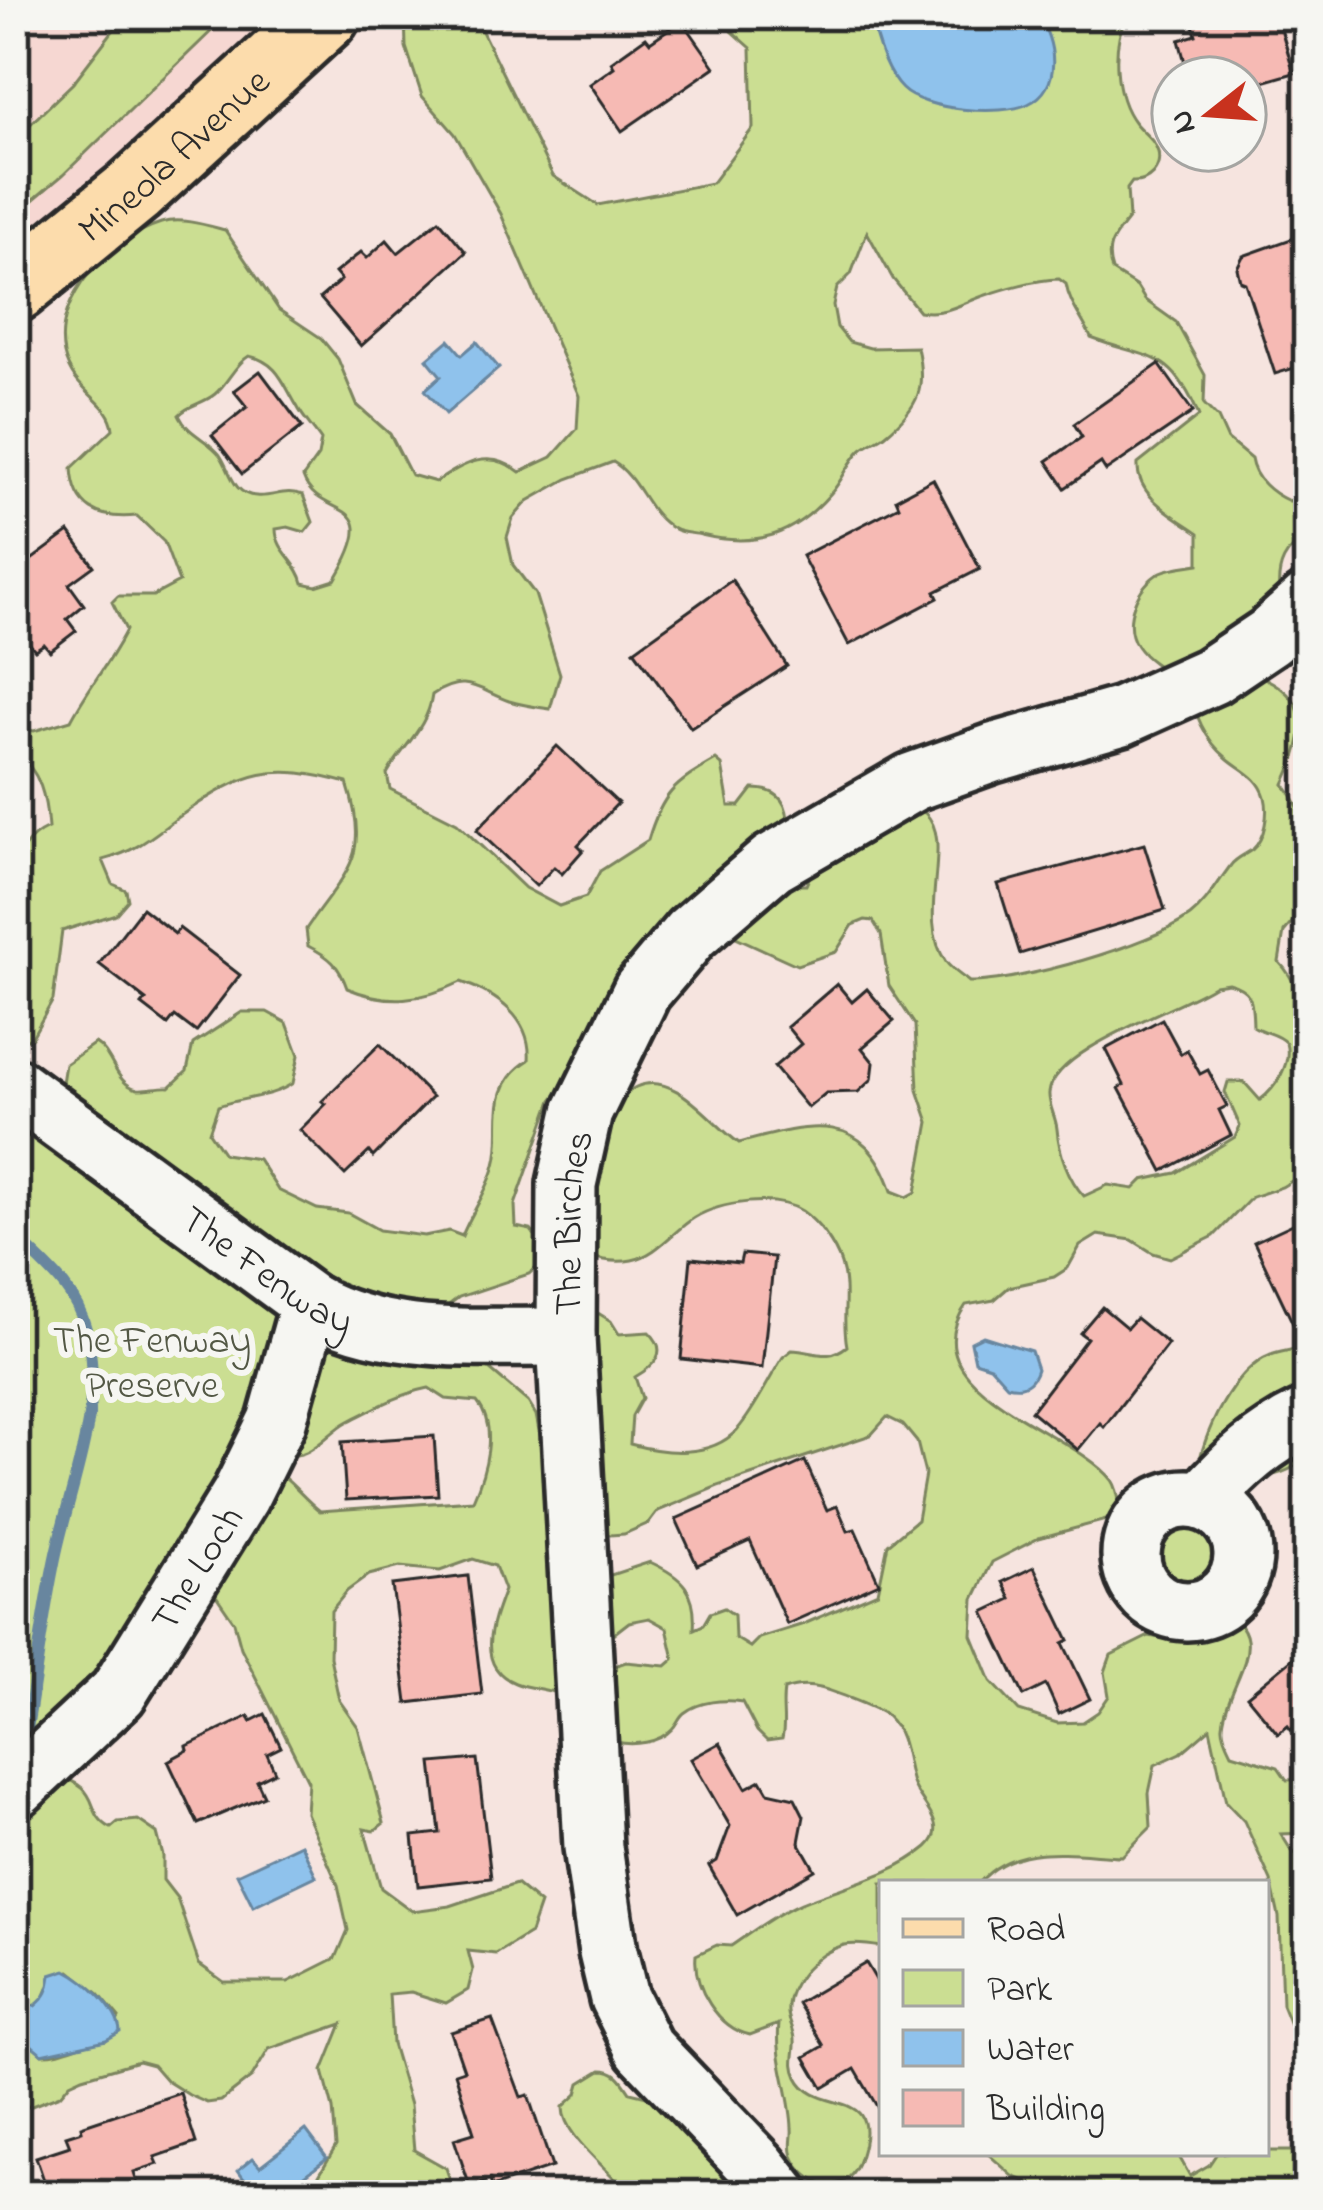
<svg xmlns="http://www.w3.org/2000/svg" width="1323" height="2210" font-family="'Indie Flower',sans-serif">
<rect width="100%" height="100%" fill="#f6e4df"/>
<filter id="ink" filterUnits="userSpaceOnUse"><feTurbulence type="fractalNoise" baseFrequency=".00833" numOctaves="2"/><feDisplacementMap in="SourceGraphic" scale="24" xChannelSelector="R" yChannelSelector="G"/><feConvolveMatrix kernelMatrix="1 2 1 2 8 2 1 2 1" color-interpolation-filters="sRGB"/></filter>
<g filter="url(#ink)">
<path fill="#f6d7d2" d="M 15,15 L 326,15 L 15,288 Z"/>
<g fill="#cbde92" stroke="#7b845e" stroke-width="3" fill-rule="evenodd">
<path d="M 125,15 L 228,15 L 63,175 L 15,215 L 15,139 L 73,83 Z"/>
<path d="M 405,15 L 474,15 L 553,176 L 598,205 L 712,183 L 753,128 L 751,48 L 714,15 L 874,15 L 872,21 L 1043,24 L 1037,15 L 1127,15 C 1111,44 1114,96 1135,123 C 1143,133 1154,139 1158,152 C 1162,170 1148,183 1132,182 L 1127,189 L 1129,218 C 1114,238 1104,246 1112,271 L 1137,287 L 1145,300 L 1176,322 L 1205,375 L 1204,404 L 1218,418 L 1228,440 L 1251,459 C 1254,479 1271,493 1289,501 L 1304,495 L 1308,487 L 1308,540 C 1284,547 1277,569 1279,591 L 1228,664 C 1302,687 1318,713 1284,784 C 1315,824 1308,857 1308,904 L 1284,932 L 1279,962 C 1323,1007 1308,1110 1308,1171 L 1282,1187 L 1252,1197 L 1214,1236 L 1170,1258 L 1153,1253 L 1132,1240 L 1098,1235 L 1080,1246 L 1068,1268 L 1054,1277 L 1009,1287 L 994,1300 L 966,1305 C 906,1390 1074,1430 1112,1480 C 1117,1487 1119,1499 1120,1508 L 1110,1519 L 1039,1538 L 992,1562 L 974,1599 L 972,1635 L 991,1681 L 1019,1711 L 1057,1723 L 1083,1722 L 1098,1712 L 1109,1696 L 1105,1672 L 1111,1655 L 1149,1636 L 1160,1638 L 1160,1625 L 1173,1610 C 1150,1599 1131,1582 1131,1553 C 1130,1446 1319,1520 1213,1606 C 1281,1635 1228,1677 1223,1725 C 1222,1734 1228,1745 1232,1753 L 1278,1767 L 1287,1780 L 1308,1779 L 1308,1833 L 1281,1834 L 1291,1850 L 1308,1864 L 1308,2044 L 1293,2032 L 1282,2005 L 1279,1917 L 1271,1881 L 1244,1821 L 1226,1802 L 1210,1728 L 1181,1753 L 1155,1765 L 1149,1793 L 1151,1827 L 1122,1856 C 1071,1854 1015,1841 979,1883 L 882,1883 L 882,1947 C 871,1945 855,1943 844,1945 C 816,1953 786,1982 788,2013 C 789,2022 795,2031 795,2040 C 796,2054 790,2062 797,2077 C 817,2118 884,2083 860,2158 C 854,2178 846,2181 827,2187 C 812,2180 800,2173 793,2156 C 789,2145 793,2139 792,2128 C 791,2093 775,2059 779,2024 L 750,2035 C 718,2028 693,1987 696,1955 L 717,1945 L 731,1946 C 754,1930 776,1914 801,1903 C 842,1886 893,1876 927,1847 C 951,1826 919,1803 912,1783 C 905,1761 906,1734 887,1716 C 880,1709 832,1691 820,1688 C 808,1685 795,1686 784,1690 C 781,1707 786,1723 782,1739 L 767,1741 L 757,1731 L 742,1702 C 724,1699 699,1701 684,1713 C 679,1717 677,1724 672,1729 C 659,1743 634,1746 616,1742 L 608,1731 L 602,1670 L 626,1662 L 666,1666 L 674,1659 L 667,1628 L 649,1618 L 629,1622 L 607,1639 L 553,1692 C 541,1688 527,1688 515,1683 C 474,1666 492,1622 504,1590 L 495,1566 L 473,1559 L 440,1571 L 400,1567 L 369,1575 L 347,1591 L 331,1611 L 330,1657 L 339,1700 L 358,1727 L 384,1823 L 374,1831 L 364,1829 L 381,1888 L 412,1911 L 450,1906 L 516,1884 L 540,1904 L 530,1933 L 496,1954 L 468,1951 L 473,1970 L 468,1990 L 446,2003 L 411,1992 L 389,1994 L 392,2044 L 410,2105 L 414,2150 L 446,2168 L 455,2195 L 302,2195 L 316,2180 L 336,2146 L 333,2109 L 323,2071 L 342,2024 L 269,2049 L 252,2077 L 221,2101 L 207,2103 L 189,2095 L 167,2081 L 153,2065 L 138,2061 L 83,2077 L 70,2083 L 60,2095 L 29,2107 L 15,2096 L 15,2027 L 42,2054 C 64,2055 83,2041 106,2040 L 119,2018 L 99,1994 L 70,1971 L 50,1984 L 43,2000 L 35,2006 L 18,2004 L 15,2008 L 15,1087 L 61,1089 L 65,1064 L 95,1043 C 113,1053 115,1085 138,1089 C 147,1090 160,1086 170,1087 L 187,1071 L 193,1044 L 242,1012 L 267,1012 L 287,1023 L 299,1055 L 293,1083 C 272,1098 243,1097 218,1106 L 209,1132 L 224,1154 L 258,1159 L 278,1190 L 317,1209 L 348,1213 L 379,1230 L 424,1236 L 449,1231 L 462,1236 C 471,1213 489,1189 495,1165 C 506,1129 483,1089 529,1060 C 532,1018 496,994 461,982 C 422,1001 387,1005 347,988 C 339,965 330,957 308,946 L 306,929 C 345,871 372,860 347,783 C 273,762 245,771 183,814 C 153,835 140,850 103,860 L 113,884 L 126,890 L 128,900 L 116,914 L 62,931 L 53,1000 L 32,1037 L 15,1044 L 15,959 L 25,947 C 15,903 0,850 48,828 C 46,799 41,770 15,753 L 15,727 L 34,731 L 71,720 C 88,688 110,662 126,630 L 112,602 L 118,596 L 153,596 L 179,582 L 164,542 L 137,516 C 99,520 74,509 72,468 L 113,429 C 110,400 73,393 64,354 C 52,298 110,239 161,223 C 181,217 206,225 225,230 L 279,310 L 321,338 L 338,359 L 357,405 L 390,434 L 411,475 L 436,482 C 465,463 489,448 520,472 L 552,457 L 577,429 L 579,396 L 501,214 L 455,134 L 422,96 L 406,47 ZM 867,232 L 893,279 L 919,311 C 946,315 958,305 983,296 C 1007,288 1033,280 1059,279 L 1066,284 C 1069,304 1083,319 1091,338 C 1148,360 1171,348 1199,416 L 1138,464 C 1136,497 1175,516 1199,533 L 1199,564 C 1186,566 1172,567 1161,572 C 1137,585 1121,622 1137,646 C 1149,664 1173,674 1191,686 C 1192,712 1206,741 1227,758 C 1242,771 1259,776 1265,797 C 1269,813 1265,838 1253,849 C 1245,855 1236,858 1231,865 C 1217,883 1208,902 1190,916 C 1148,946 1020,982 969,982 C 962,976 951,969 946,962 C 914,916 956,841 925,813 C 918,807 907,803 900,798 L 832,827 L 806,885 L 777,885 C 784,854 808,788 753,789 L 740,806 L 729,806 L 722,765 L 716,760 C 674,784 662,793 648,840 L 600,871 L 586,897 L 559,906 L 525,888 L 457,823 L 390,789 L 387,774 C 403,746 428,727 432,695 C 465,673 477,689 509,701 C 522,705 536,707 550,709 L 560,674 L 535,594 L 513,565 L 507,537 L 513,518 L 528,501 L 567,479 L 613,462 C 640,478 646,514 674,529 C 680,533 693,533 701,535 C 756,548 794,536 831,493 C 843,480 850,459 862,449 C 869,443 879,440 886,434 C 920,406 926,388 917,347 L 870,348 L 849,342 L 837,327 L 833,305 L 837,288 L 851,274 ZM 249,356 C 278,362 283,383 297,406 C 303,418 313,428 321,440 L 318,456 L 303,477 C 319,523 389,491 335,580 L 316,586 L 303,583 C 298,561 276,551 276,529 L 288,527 L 305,532 L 313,522 L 303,495 C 285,488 273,498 256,496 C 232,494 231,471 220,455 C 208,439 188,435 179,415 C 189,404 203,404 215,394 C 228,383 235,364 249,356 ZM 865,920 L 873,921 L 881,934 L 889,986 L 915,1025 L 918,1090 L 929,1122 L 916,1192 L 907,1197 L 892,1191 C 864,1108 809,1124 739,1143 C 711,1124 675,1069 636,1087 C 624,1093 611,1110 601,1120 L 586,1255 C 600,1260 617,1263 632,1260 C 657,1255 673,1231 694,1218 C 720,1202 775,1194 802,1211 C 818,1222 835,1245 841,1264 C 850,1291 841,1318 847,1346 C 827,1362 815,1351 792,1350 L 783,1357 C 768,1380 755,1410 737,1430 C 710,1459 663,1453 630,1444 L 632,1416 L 642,1398 L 635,1377 C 654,1366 670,1352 649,1332 L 619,1334 L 611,1321 L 598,1313 L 576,1317 L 589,1525 L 610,1535 L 624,1534 L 649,1523 L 658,1511 L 718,1486 L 871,1435 L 887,1417 L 903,1425 L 917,1442 L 925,1474 L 917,1520 L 888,1544 L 878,1592 L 804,1624 L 759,1638 L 750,1647 L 735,1638 L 734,1615 L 724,1608 L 710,1613 L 703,1625 L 694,1629 C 697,1591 683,1577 650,1562 L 611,1575 L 592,1573 L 557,1524 L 536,1415 L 528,1402 L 430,1319 L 459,1297 L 529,1274 L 540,1264 L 542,1245 L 531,1230 L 516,1227 L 515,1205 L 552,1100 L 586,1056 L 727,933 L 797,965 L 836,952 L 853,925 ZM 1228,983 C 1254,990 1252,1002 1253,1026 C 1265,1034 1277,1033 1286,1043 C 1292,1063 1276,1088 1260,1100 L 1244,1082 L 1228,1082 L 1225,1092 L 1240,1126 L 1235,1137 L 1176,1173 L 1143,1180 L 1134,1189 L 1108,1185 L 1084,1196 C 1068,1179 1059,1152 1057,1129 C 1056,1117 1048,1105 1049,1093 C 1053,1049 1180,1008 1215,985 ZM 429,1388 L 446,1399 L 477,1402 C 499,1428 485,1473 473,1500 L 320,1511 C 302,1497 289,1478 270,1467 L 283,1454 C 311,1462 327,1432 349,1421 C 375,1408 400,1394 429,1388 ZM 199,1593 L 217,1597 L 234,1622 L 241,1648 L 308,1781 L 306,1813 L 338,1885 L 348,1930 L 336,1958 L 288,1982 L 224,1982 L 199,1964 L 177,1898 L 163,1880 L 163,1856 L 157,1833 L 138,1820 L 118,1822 L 111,1828 C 81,1811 107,1788 51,1774 Z"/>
<path d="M 1308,1343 L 1308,1456 C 1279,1486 1234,1477 1197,1474 C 1202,1436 1232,1370 1271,1355 C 1284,1350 1296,1351 1308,1343 Z"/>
<path d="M 601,2070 C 617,2070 622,2080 630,2092 L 655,2098 L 775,2195 L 629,2195 C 612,2171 562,2136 563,2107 L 577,2094 L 580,2083 Z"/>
<path d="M 1266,2151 L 1308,2151 L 1308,2195 L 1056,2195 L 1013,2176 L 987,2153 L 1177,2153 L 1190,2176 L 1209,2165 L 1217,2153 Z"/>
</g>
<g fill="#8fc2ec" stroke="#67869f" stroke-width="3">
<path d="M 874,15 L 1037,15 C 1056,40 1063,88 1028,104 C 1001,117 923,110 902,89 C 884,71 878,43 871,21 Z"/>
<path d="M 449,340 L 462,355 L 477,342 L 499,368 L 446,414 L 425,390 L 441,376 L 427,359 Z"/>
<path d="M 983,1336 L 1031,1351 L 1037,1369 C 1032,1385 1022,1389 1007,1385 L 990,1366 L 975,1361 L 971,1342 Z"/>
<path d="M 301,1844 L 316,1876 L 253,1906 L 237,1874 Z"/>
<path d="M 66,1970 C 86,1980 119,2010 120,2032 L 106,2040 L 42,2054 L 18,2034 L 15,2008 L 18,2004 L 35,2006 C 47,1996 49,1990 51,1975 Z"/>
<path d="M 306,2130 L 327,2158 L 279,2195 L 256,2195 L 238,2170 L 253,2158 L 260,2166 Z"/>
</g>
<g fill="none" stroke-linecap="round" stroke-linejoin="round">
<path stroke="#67869f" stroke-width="12" d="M 15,1236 C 44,1265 75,1287 86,1329 C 106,1410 69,1486 54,1563 C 41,1626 34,1690 23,1753"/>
</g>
<g fill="#f6bab4" stroke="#2b2b2b" stroke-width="3">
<path d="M 1190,15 L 1277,15 L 1294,73 L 1245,87 L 1245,78 L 1208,78 L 1204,65 L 1187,70 L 1179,40 L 1196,35 Z"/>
<path d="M 682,20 L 715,67 L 622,131 L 590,84 L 614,67 L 611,62 L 646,37 L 650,42 Z"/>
<path d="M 439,220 L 466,252 L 361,346 L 320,298 L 341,280 L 335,273 L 361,252 L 367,258 L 387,240 L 398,253 Z"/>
<path d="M 1308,233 L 1308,364 L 1275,374 L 1245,283 L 1240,281 L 1237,268 L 1243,256 Z"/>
<path d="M 1159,364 L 1193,412 L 1106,471 L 1101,463 L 1065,488 L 1047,461 L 1082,437 L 1074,424 Z"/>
<path d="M 260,371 L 302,427 L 242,474 L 212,435 L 247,407 L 234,391 Z"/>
<path d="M 933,479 L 980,569 L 935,592 L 938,598 L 849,645 L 802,556 L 899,506 L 896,499 Z"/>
<path d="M 69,532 L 94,566 L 69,584 L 84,605 L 67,619 L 76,631 L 50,651 L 44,644 L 35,650 L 15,627 L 15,572 Z"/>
<path d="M 732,580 L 787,666 L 691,728 L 634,650 Z"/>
<path d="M 557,746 L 618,803 L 578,845 L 583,850 L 562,874 L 554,867 L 536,886 L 477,830 Z"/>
<path d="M 1144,844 L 1165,910 L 1020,954 L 998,884 Z"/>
<path d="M 142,908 L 175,934 L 179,928 L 240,975 L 196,1032 L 175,1016 L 168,1025 L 142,1005 L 146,1000 L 99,964 Z"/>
<path d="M 837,984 L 852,1002 L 867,989 L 894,1021 L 862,1048 L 874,1063 L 872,1079 L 858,1092 L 826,1093 L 808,1108 L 774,1067 L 801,1044 L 787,1027 Z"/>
<path d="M 1162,1019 L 1181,1054 L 1187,1050 L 1200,1074 L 1208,1070 L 1227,1106 L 1219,1110 L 1231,1135 L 1163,1171 L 1119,1088 L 1124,1085 L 1106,1049 Z"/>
<path d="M 380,1044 L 432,1097 L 373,1157 L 369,1152 L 345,1175 L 300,1130 L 326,1104 L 322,1101 Z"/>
<path d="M 1308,1217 L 1308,1355 L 1254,1242 Z"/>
<path d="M 742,1254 L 774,1257 L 762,1368 L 681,1359 L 691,1258 L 740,1263 Z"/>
<path d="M 1102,1307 L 1127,1328 L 1136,1318 L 1168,1344 L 1104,1427 L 1100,1423 L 1078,1450 L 1031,1411 L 1087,1338 L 1080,1333 Z"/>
<path d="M 434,1436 L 438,1495 L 346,1500 L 342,1442 Z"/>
<path d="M 805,1461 L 827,1510 L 837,1506 L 848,1531 L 855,1529 L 879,1583 L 787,1624 L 750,1541 L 697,1565 L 676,1519 Z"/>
<path d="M 1034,1567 L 1069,1640 L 1063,1643 L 1090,1699 L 1059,1714 L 1046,1685 L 1024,1696 L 984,1612 L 1011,1599 L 1003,1582 Z"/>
<path d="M 468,1576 L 482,1694 L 407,1703 L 392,1585 Z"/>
<path d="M 1308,1646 L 1308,1716 L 1291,1730 L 1288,1726 L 1278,1734 L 1247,1696 Z"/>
<path d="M 265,1714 L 281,1747 L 267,1754 L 275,1772 L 257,1781 L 264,1796 L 198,1824 L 168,1761 L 188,1750 L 187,1746 L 249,1716 L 251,1721 Z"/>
<path d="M 720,1743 L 746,1788 L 761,1780 L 768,1792 L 795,1798 L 804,1816 L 799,1842 L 815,1870 L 737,1915 L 709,1866 L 717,1861 L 730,1826 L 691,1759 Z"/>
<path d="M 477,1759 L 491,1878 L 418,1886 L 413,1836 L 440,1833 L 432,1763 Z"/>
<path d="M 866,1963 L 882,1990 L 882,2115 L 855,2069 L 823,2088 L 805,2057 L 824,2046 L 798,2003 Z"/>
<path d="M 492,2019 L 521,2097 L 528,2095 L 552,2167 L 492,2187 L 490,2180 L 470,2187 L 454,2139 L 474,2133 L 455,2073 L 464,2070 L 451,2032 Z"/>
<path d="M 180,2093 L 196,2143 L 155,2157 L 158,2164 L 134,2172 L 138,2185 L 124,2189 L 126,2195 L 49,2195 L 36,2157 L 70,2146 L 66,2136 L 82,2131 L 81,2126 Z"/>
</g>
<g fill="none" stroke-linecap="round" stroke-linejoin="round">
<g stroke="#2b2b2b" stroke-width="66">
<g id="minor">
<path id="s1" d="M 15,1087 L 310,1303 C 388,1346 480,1336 566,1337"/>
<circle cx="1187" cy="1555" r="56"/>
<path d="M 1203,1500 C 1235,1464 1264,1438 1308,1417"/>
<path id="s2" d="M 15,1789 L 118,1693 L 240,1496 L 277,1421 L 310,1303"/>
<path id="s3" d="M 780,2195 L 758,2167 L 644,2048 L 619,1998 L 608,1952 L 593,1847 L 566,1337 L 567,1184 L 583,1112 L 642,991 L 691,933 L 772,863 L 912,782 L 993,753 L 1122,716 L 1211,676 L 1269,637 L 1308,602"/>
</g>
</g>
<g stroke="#2b2b2b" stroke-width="75">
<g id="major">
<path id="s4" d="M 15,288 L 134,191 L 326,15"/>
</g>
</g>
<use href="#minor" stroke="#f6f6f2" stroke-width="57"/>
<use href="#major" stroke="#fcdcac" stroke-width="66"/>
</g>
</g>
<g text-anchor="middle" stroke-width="12" stroke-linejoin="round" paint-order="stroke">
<g font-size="39" fill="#2b2b2b" stroke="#f6f6f2">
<text dy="14" stroke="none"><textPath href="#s4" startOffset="207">Mineola Avenue</textPath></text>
<text dy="14" stroke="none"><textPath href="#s3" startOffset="1035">The Birches</textPath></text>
<text dy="14" stroke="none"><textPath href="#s1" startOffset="312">The Fenway</textPath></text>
<text dy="14" stroke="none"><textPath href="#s2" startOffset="288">The Loch</textPath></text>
</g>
<g font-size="39" fill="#535845" stroke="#f6f6f2">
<text x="152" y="1352">The Fenway<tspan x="152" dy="45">Preserve</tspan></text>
</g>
</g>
<rect width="1323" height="2210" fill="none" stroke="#f6f6f2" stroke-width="60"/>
<rect x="30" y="30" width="1263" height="2150" fill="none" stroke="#2b2b2b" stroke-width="4.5" filter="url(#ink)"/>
<rect x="879" y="1880" width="390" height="276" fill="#f6f6f2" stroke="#a5a5a2" stroke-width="3"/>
<rect x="903" y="1919" width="60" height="18" fill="#fcdcac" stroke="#a5a5a2" stroke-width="3"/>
<text x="987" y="1940" font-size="36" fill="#2b2b2b">Road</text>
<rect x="903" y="1970" width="60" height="36" fill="#cbde92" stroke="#a5a5a2" stroke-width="3"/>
<text x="987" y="2000" font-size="36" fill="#2b2b2b">Park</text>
<rect x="903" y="2030" width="60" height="36" fill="#8fc2ec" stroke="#a5a5a2" stroke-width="3"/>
<text x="987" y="2060" font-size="36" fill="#2b2b2b">Water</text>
<rect x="903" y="2090" width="60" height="36" fill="#f6bab4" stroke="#a5a5a2" stroke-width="3"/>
<text x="987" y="2120" font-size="36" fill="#2b2b2b">Building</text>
<g transform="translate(1209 114) rotate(253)"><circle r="57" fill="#f6f6f2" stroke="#a5a5a2" stroke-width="3"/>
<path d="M0-9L21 45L0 30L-21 45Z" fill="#c8321e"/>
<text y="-18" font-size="33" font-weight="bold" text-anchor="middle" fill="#2b2b2b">N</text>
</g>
</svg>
